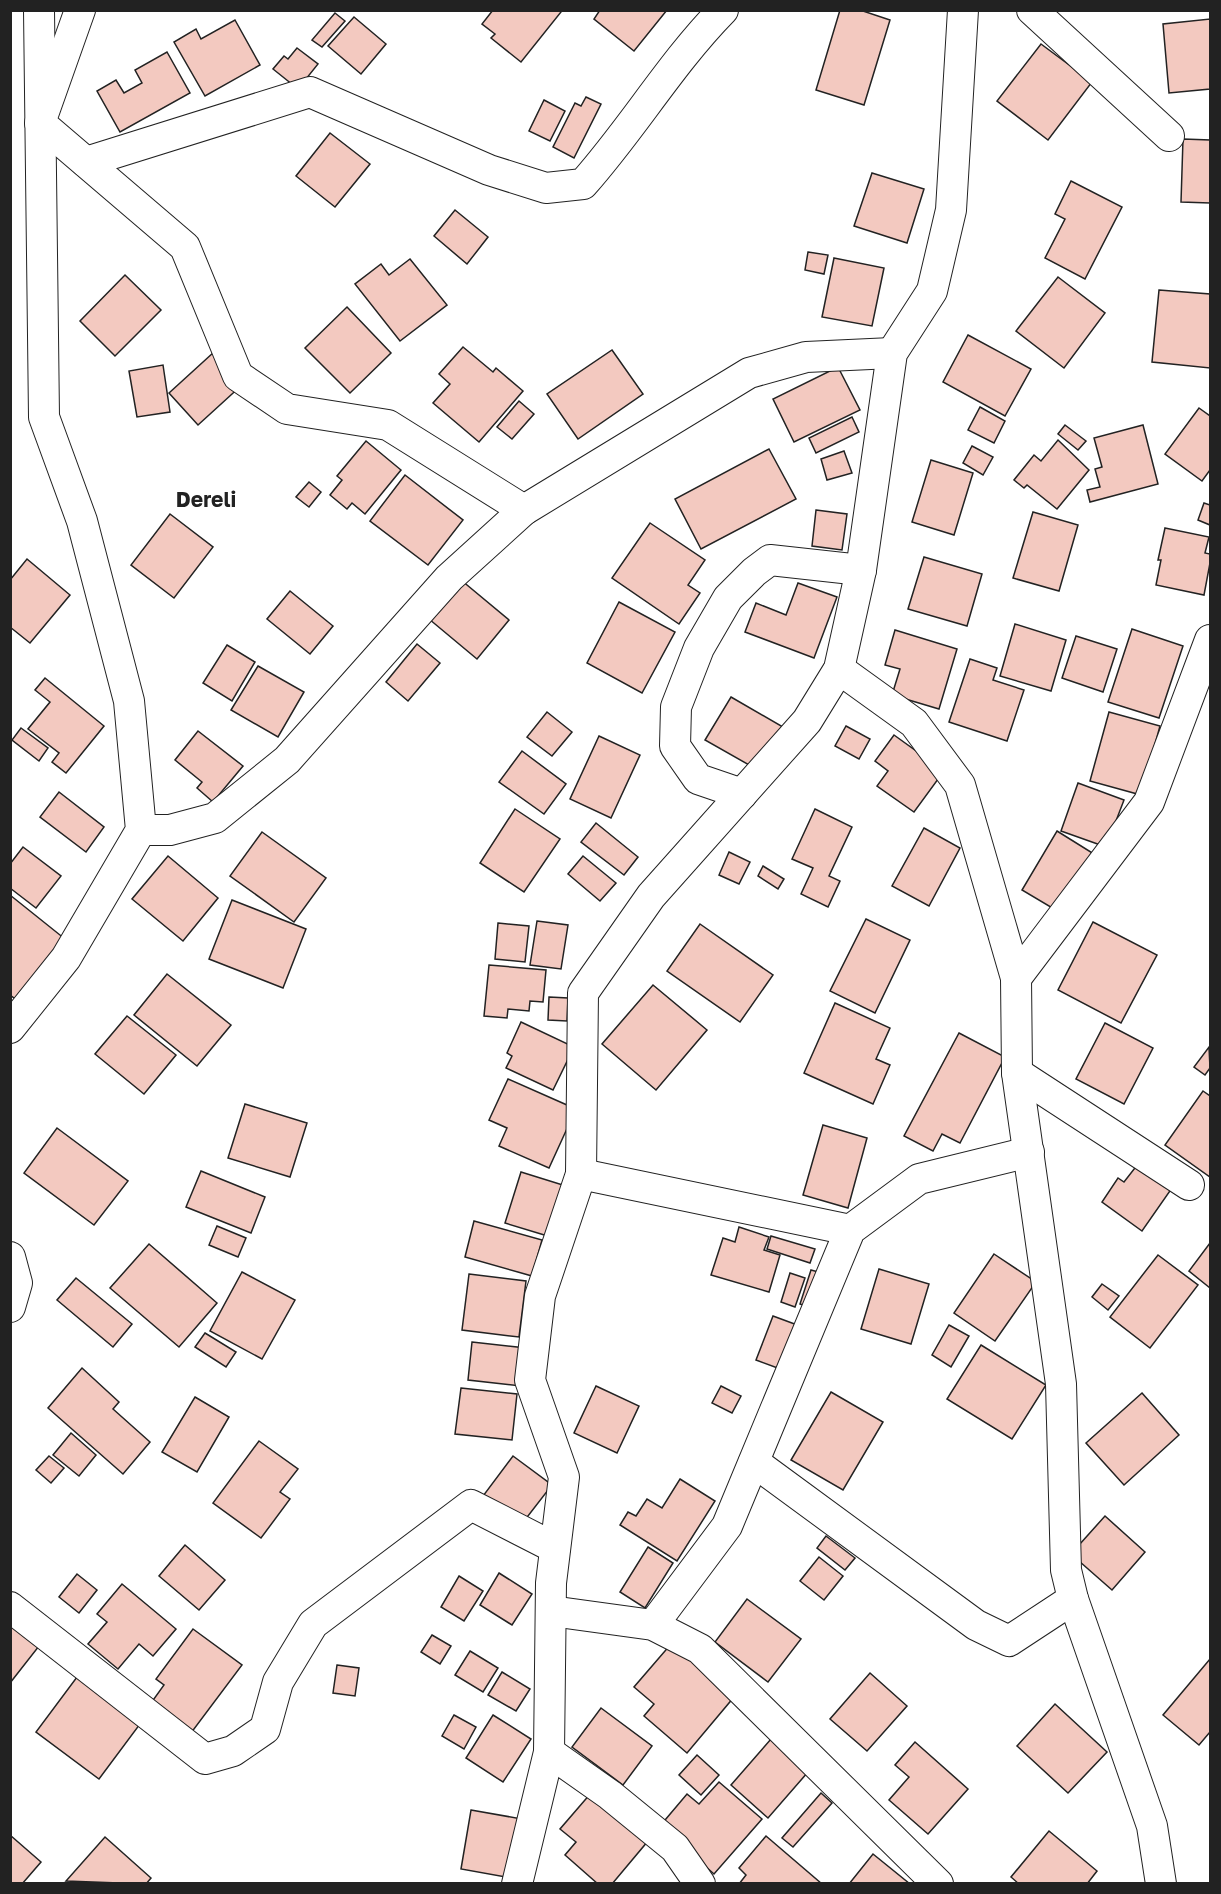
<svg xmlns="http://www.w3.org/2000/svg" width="1221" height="1894" font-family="'Golos Text',sans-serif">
<rect width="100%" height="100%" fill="#fff"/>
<g fill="#f3c9c0" stroke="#222" stroke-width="1.5">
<path d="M 493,10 L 558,10 L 561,12 L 521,62 L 491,38 L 495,34 L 482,24 Z"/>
<path d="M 600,10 L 667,10 L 634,51 L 594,19 Z"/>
<path d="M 840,10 L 860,10 L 890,20 L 864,105 L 816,90 Z"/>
<path d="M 335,13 L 345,21 L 322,47 L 312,40 Z"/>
<path d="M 354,17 L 386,44 L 361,74 L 328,46 Z"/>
<path d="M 1210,19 L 1210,89 L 1169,93 L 1163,24 Z"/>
<path d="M 235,20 L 260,65 L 205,96 L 174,42 L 196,29 L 201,39 Z"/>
<path d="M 1041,44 L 1092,82 L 1048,140 L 997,101 Z"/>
<path d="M 297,48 L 318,64 L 298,89 L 273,69 L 284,56 L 288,59 Z"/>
<path d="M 167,52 L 190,93 L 120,132 L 97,91 L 116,80 L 124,93 L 142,83 L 135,70 Z"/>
<path d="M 586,97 L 601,104 L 574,158 L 553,147 L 575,103 L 581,106 Z"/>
<path d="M 544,100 L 565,111 L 550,141 L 529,131 Z"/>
<path d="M 330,133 L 370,164 L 335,207 L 296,176 Z"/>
<path d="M 1183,139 L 1210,140 L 1210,203 L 1181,202 Z"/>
<path d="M 872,173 L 924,189 L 907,243 L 854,226 Z"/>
<path d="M 1071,181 L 1122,207 L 1085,279 L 1045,258 L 1065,219 L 1055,214 Z"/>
<path d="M 455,210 L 488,237 L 467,264 L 434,236 Z"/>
<path d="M 808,252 L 828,255 L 824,274 L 805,270 Z"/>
<path d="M 834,258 L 884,268 L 872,326 L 822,317 Z"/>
<path d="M 410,259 L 447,305 L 400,341 L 355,284 L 381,264 L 389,275 Z"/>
<path d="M 125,275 L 161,310 L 115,356 L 80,321 Z"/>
<path d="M 1058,277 L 1105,313 L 1064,368 L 1016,331 Z"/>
<path d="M 1159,290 L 1210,294 L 1210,368 L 1152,362 Z"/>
<path d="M 347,307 L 391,353 L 350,393 L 305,348 Z"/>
<path d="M 968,335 L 1031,369 L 1005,416 L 943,382 Z"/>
<path d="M 463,347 L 493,372 L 496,368 L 523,391 L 479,442 L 433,403 L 450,384 L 439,374 Z"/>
<path d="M 612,350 L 643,394 L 578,439 L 547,394 Z"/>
<path d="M 214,352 L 243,384 L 198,425 L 169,393 Z"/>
<path d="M 163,365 L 170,412 L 137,417 L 129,371 Z"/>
<path d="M 838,367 L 860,410 L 794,442 L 773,399 Z"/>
<path d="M 519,401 L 534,414 L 512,439 L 497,427 Z"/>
<path d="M 980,407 L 1005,421 L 994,443 L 968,430 Z"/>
<path d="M 1199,408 L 1210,416 L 1210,470 L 1202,481 L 1165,454 Z"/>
<path d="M 852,417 L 859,432 L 816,453 L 809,438 Z"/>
<path d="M 1065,425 L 1086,441 L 1078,450 L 1058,434 Z"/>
<path d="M 1143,425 L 1158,484 L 1090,502 L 1087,490 L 1100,487 L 1095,469 L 1102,467 L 1094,438 Z"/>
<path d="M 1058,440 L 1089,470 L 1057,509 L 1027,485 L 1024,488 L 1014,480 L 1034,455 L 1041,461 Z"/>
<path d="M 366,441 L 401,470 L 365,514 L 352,503 L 347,509 L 330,495 L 342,480 L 337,476 Z"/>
<path d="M 972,446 L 993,457 L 983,475 L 963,463 Z"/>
<path d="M 769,449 L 796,499 L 701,549 L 675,499 Z"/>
<path d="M 844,451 L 852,473 L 827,480 L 821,459 Z"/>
<path d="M 931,460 L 973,473 L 954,535 L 912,522 Z"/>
<path d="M 405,475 L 463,520 L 428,565 L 370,521 Z"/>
<path d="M 309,482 L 321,492 L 309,507 L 296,497 Z"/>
<path d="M 1204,503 L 1210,505 L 1210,525 L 1198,520 Z"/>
<path d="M 816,510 L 847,514 L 842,550 L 812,546 Z"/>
<path d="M 1033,512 L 1078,525 L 1059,591 L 1013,578 Z"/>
<path d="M 170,514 L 213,547 L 174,598 L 131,565 Z"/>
<path d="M 650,523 L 705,560 L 688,585 L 700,593 L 679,624 L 612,578 Z"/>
<path d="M 1165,528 L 1209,537 L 1205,553 L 1210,554 L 1210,563 L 1204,595 L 1156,585 L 1161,560 L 1158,560 Z"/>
<path d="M 924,557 L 982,574 L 967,626 L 908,609 Z"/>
<path d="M 27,559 L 70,595 L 30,643 L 10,627 L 10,580 Z"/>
<path d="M 461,580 L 509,620 L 477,659 L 429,619 Z"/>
<path d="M 798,583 L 837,597 L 814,658 L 745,632 L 756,603 L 786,615 Z"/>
<path d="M 290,591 L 333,626 L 310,654 L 267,619 Z"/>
<path d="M 619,602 L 675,632 L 642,693 L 587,663 Z"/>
<path d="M 1015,624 L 1066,640 L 1051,691 L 1000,676 Z"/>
<path d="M 1132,629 L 1183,646 L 1159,718 L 1108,702 Z"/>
<path d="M 895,630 L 957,649 L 939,709 L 892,695 L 900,669 L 885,665 Z"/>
<path d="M 1076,636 L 1117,649 L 1103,692 L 1062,678 Z"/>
<path d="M 417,644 L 440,663 L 408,701 L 386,682 Z"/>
<path d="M 227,645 L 255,662 L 232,701 L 203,683 Z"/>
<path d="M 970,659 L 997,668 L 993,680 L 1024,690 L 1007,741 L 949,722 Z"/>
<path d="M 258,666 L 304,692 L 278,737 L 231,710 Z"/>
<path d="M 45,678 L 104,726 L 66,773 L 52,762 L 59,753 L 28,729 L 50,702 L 35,690 Z"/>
<path d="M 731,697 L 783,727 L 758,770 L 705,740 Z"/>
<path d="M 547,712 L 572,732 L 552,756 L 527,737 Z"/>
<path d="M 1109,712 L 1160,726 L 1141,795 L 1090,781 Z"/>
<path d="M 846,726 L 870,739 L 859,759 L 835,746 Z"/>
<path d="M 21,728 L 48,748 L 39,761 L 12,740 Z"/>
<path d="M 198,731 L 243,766 L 213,802 L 197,788 L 202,782 L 175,760 Z"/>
<path d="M 894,735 L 944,771 L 914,812 L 877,786 L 888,771 L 875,761 Z"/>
<path d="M 599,736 L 640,755 L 611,818 L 570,799 Z"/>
<path d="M 522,751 L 566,784 L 544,814 L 499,782 Z"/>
<path d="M 1078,783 L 1124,800 L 1106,847 L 1061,831 Z"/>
<path d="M 59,792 L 104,827 L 86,852 L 40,817 Z"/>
<path d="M 515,809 L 560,839 L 524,892 L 480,863 Z"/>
<path d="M 815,809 L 852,827 L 829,876 L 840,881 L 828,907 L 801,894 L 813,868 L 792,859 Z"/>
<path d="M 596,823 L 638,857 L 624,875 L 581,842 Z"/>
<path d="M 924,828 L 960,848 L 929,906 L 892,886 Z"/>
<path d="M 1057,831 L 1094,854 L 1059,912 L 1022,890 Z"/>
<path d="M 262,832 L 326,878 L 294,922 L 230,876 Z"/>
<path d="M 23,847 L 61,876 L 36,908 L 10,888 L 10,864 Z"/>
<path d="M 729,852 L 750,862 L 739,884 L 719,875 Z"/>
<path d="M 168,856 L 218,898 L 183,941 L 132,899 Z"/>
<path d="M 583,856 L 616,883 L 600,901 L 568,874 Z"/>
<path d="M 763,866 L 784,879 L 778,889 L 758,876 Z"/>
<path d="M 10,895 L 65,939 L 17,1000 L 10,995 Z"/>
<path d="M 232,900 L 306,929 L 283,988 L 209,959 Z"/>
<path d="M 866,919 L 910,940 L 875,1013 L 830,991 Z"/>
<path d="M 537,921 L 568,925 L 561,969 L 530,965 Z"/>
<path d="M 1093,922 L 1157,955 L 1121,1023 L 1058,990 Z"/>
<path d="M 498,923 L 529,926 L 525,962 L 495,959 Z"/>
<path d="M 700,924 L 773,975 L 740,1022 L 667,971 Z"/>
<path d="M 489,965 L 546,970 L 543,1002 L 530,1001 L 529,1011 L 508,1009 L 507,1018 L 484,1016 Z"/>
<path d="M 167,974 L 231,1025 L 197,1066 L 134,1015 Z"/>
<path d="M 653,985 L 707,1030 L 656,1090 L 602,1044 Z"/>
<path d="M 549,997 L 568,998 L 567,1021 L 548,1020 Z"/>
<path d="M 835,1003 L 890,1028 L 876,1059 L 890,1065 L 873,1104 L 804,1073 Z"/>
<path d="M 127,1016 L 176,1055 L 144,1094 L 95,1054 Z"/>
<path d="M 521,1022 L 574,1047 L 553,1090 L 506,1068 L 512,1056 L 507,1053 Z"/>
<path d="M 1105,1023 L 1153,1048 L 1124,1104 L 1076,1079 Z"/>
<path d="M 959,1033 L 1005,1057 L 960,1143 L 942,1134 L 933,1151 L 904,1136 Z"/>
<path d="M 1209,1047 L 1210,1068 L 1205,1075 L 1194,1067 Z"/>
<path d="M 508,1079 L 576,1109 L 549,1168 L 499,1146 L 507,1128 L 489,1120 Z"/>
<path d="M 1203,1091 L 1210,1096 L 1210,1177 L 1165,1145 Z"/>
<path d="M 245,1104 L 307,1123 L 290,1177 L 228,1158 Z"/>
<path d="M 823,1125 L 867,1138 L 848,1208 L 803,1195 Z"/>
<path d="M 57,1128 L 128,1181 L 94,1225 L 24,1173 Z"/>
<path d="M 1138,1164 L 1172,1188 L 1142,1231 L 1102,1202 L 1118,1178 L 1124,1182 Z"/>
<path d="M 201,1171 L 265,1197 L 251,1233 L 186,1207 Z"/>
<path d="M 521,1172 L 566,1186 L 551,1237 L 505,1223 Z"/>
<path d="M 474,1221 L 542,1240 L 532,1276 L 465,1257 Z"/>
<path d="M 217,1226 L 246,1238 L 238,1257 L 209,1245 Z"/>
<path d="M 739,1227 L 769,1237 L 764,1250 L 780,1255 L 769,1292 L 711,1275 L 723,1238 L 735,1242 Z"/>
<path d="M 771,1236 L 815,1249 L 810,1263 L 767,1249 Z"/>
<path d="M 1210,1243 L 1210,1288 L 1189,1271 Z"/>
<path d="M 149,1244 L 217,1303 L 179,1347 L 110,1288 Z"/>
<path d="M 994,1254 L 1036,1282 L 995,1341 L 954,1313 Z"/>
<path d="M 1158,1255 L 1198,1285 L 1150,1348 L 1110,1317 Z"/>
<path d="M 879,1269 L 929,1284 L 911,1344 L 861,1329 Z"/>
<path d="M 811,1270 L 826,1274 L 815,1309 L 800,1304 Z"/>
<path d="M 242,1272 L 295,1300 L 262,1359 L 210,1331 Z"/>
<path d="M 790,1273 L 805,1278 L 795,1307 L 781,1302 Z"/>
<path d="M 469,1274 L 526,1281 L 519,1337 L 462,1330 Z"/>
<path d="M 76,1278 L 132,1324 L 113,1347 L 57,1300 Z"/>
<path d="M 1102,1284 L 1119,1296 L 1108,1310 L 1092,1297 Z"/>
<path d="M 773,1316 L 800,1326 L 783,1370 L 756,1360 Z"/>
<path d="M 949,1325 L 969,1336 L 951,1367 L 932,1355 Z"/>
<path d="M 205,1333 L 236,1352 L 226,1367 L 195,1347 Z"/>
<path d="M 472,1342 L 526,1348 L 521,1386 L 468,1380 Z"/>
<path d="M 981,1345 L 1046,1385 L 1012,1439 L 947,1399 Z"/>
<path d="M 82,1368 L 119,1402 L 113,1409 L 150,1442 L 123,1474 L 48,1408 Z"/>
<path d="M 596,1386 L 639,1406 L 617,1453 L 574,1433 Z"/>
<path d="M 721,1386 L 741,1396 L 732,1413 L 712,1403 Z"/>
<path d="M 461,1388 L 517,1394 L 512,1440 L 455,1434 Z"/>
<path d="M 831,1392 L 883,1422 L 843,1490 L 791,1460 Z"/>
<path d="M 1142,1393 L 1179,1435 L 1124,1485 L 1086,1443 Z"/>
<path d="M 195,1397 L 229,1417 L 197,1472 L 162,1452 Z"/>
<path d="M 71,1433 L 96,1455 L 79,1476 L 53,1455 Z"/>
<path d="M 259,1441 L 298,1469 L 280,1492 L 290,1499 L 261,1538 L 213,1503 Z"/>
<path d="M 49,1456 L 64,1468 L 51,1483 L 36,1470 Z"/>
<path d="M 513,1456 L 552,1485 L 521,1525 L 483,1496 Z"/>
<path d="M 680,1479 L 715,1501 L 677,1561 L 620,1525 L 628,1512 L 636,1516 L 647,1499 L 662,1508 Z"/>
<path d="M 1105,1516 L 1145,1552 L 1112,1590 L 1071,1554 Z"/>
<path d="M 826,1536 L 855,1558 L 845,1570 L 817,1548 Z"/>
<path d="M 185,1545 L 225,1580 L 199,1610 L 159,1576 Z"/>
<path d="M 648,1547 L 673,1563 L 645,1608 L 620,1592 Z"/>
<path d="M 819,1557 L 843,1576 L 824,1600 L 800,1581 Z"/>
<path d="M 499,1573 L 532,1594 L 512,1625 L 480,1605 Z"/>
<path d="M 77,1574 L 97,1590 L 79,1613 L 59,1597 Z"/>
<path d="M 459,1576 L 483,1591 L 464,1621 L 441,1607 Z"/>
<path d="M 122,1584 L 176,1629 L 153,1656 L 139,1644 L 118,1669 L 88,1644 L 107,1622 L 97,1614 Z"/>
<path d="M 747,1599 L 801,1639 L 768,1682 L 715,1642 Z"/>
<path d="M 10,1616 L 43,1641 L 10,1683 Z"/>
<path d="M 193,1629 L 242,1665 L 191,1733 L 151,1703 L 164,1685 L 156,1679 Z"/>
<path d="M 432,1635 L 451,1646 L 440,1664 L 421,1652 Z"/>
<path d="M 671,1644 L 734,1697 L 687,1753 L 644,1716 L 654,1704 L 634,1687 Z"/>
<path d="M 470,1651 L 498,1668 L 483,1692 L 455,1675 Z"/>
<path d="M 1210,1659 L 1210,1732 L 1199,1745 L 1163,1715 Z"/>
<path d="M 337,1665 L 359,1668 L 355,1696 L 333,1693 Z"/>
<path d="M 502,1672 L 530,1689 L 516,1711 L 488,1695 Z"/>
<path d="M 80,1673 L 143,1720 L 99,1779 L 36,1732 Z"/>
<path d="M 870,1673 L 907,1706 L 867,1751 L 830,1719 Z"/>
<path d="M 1055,1704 L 1107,1752 L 1068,1793 L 1017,1746 Z"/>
<path d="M 601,1708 L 652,1746 L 623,1785 L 572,1747 Z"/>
<path d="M 454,1715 L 476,1727 L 464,1749 L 442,1736 Z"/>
<path d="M 493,1715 L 531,1739 L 503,1782 L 466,1758 Z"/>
<path d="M 771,1739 L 808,1772 L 768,1818 L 731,1785 Z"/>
<path d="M 915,1742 L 968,1789 L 928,1834 L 889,1800 L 909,1777 L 895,1765 Z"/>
<path d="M 697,1755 L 719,1775 L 701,1795 L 679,1775 Z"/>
<path d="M 719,1782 L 762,1819 L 714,1874 L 660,1826 L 687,1794 L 699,1804 Z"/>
<path d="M 591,1793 L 648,1841 L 612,1884 L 598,1884 L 565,1855 L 576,1842 L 560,1829 Z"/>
<path d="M 821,1793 L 832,1803 L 793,1847 L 782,1838 Z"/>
<path d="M 471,1810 L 522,1819 L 511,1878 L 461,1869 Z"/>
<path d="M 1049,1831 L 1097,1871 L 1087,1884 L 1019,1884 L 1011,1877 Z"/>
<path d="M 10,1835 L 41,1862 L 22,1884 L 10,1884 Z"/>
<path d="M 766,1836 L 822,1884 L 739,1884 L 746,1875 L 739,1868 Z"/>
<path d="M 105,1837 L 151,1878 L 146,1884 L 66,1881 Z"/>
<path d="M 873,1854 L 910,1884 L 849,1884 Z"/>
</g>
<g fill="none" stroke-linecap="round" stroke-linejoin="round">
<g stroke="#222" stroke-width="32">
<g id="street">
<path d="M 80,10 L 40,123 L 185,247 L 238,376 L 287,409 L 388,425 L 524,510"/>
<path d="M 1032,10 L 1169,136"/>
<path d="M 86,162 L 310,92 L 489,170 L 546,188 L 583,184 C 633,128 670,64 723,10"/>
<path d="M 839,669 L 914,723 L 960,785 L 1016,978 L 1017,1073 L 1061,1384 L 1066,1570 L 1073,1599 L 1152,1826 L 1161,1884"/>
<path d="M 742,794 L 698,779 L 675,746 L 676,707 L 699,648 L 728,598 L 754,572 L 770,560 L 861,570"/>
<path d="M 141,830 L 170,830 L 215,818 L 287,760 L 449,578 L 524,510 L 749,373 L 806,357 L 892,353"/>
<path d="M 1016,978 L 1149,802 L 1210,640"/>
<path d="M 10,1028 L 66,958 L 141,830 L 129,701 L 82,521 L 44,417 L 39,10"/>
<path d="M 1017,1073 L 1189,1185"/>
<path d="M 581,1174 L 850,1230"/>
<path d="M 10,1257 L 17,1283 L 10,1307"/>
<path d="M 754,1462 L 976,1625 L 1009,1641 L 1073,1599"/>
<path d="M 10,1607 L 205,1759 L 233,1751 L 265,1729 L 278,1682 L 313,1624 L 471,1505 L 555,1548"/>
<path d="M 551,1611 L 653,1625 L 700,1649 L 938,1884"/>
<path d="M 653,1625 L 727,1526 L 850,1230 L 919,1179 L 1029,1152"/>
<path d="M 549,1752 L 610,1795 L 675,1848 L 700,1884"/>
<path d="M 517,1884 L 549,1752 L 551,1583 L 564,1477 L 530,1380 L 540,1296 L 581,1174 L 583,993 L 651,896 L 807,721 L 839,669 L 861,570 L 892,353 L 932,291 L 951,210 L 963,10"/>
</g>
</g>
<use href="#street" stroke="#fff" stroke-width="30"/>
</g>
<g text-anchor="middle" stroke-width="4.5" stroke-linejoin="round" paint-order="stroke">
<g font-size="21" font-weight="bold" fill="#222" stroke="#fff">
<text x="206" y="507">Dereli</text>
</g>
</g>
<rect width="1221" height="1894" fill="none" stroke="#222222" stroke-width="24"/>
</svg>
